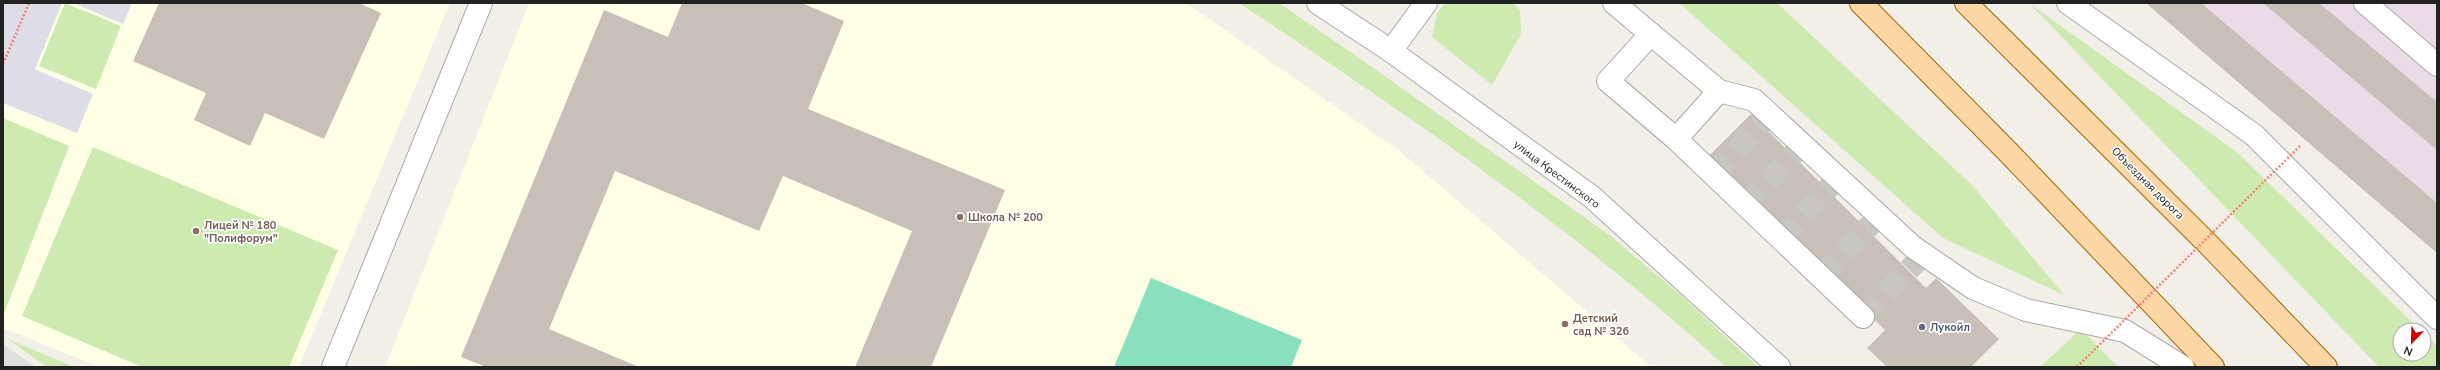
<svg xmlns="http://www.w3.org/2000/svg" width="2440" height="370" font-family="'Nunito Sans',sans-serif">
<rect width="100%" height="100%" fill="#f2efe9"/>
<path fill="#e0dfdf" d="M 3,344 L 35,367 L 3,367 Z"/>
<path fill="#ebdbe8" d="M 2146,3 L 2437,3 L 2437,253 Z"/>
<g fill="#ffffe5">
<path d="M 3,3 L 450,3 L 299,367 L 100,367 L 3,328 L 3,316 L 69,147 L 3,121 Z"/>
<path d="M 529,3 L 1186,3 L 1401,152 L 1651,367 L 385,367 Z"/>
</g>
<g fill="#cdebb0">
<path d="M 65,3 L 121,26 L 96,89 L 39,66 Z"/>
<path d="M 1239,3 L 1279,3 L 1352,53 L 1608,234 L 1682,296 L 1758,367 L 1726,367 C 1576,230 1408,115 1239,3 Z"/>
<path d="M 1446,3 L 1513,3 L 1520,10 L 1521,34 L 1492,85 L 1432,37 L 1437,13 Z"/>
<path d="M 1679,3 L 1777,3 L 1972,185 L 2064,295 L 1943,238 Z"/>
<path d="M 2029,3 L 2238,153 L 2420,330 L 2400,330 L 2400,354 L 2424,354 L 2424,334 L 2437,346 L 2437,367 L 2379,367 Z"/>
<path d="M 3,118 L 69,146 L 3,316 Z"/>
<path d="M 93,147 L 338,250 L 289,367 L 142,367 L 22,316 Z"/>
<path d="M 2081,329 L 2118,367 L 2040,367 Z"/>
<path d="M 8,339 L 74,367 L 47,367 Z"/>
</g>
<path fill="#88e0be" d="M 1151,278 L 1302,340 L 1291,367 L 1114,367 Z"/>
<g fill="#dddde8">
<path d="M 4,3 L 62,3 L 35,69 L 93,94 L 77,133 L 3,103 Z"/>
<path d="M 73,3 L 132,3 L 123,24 Z"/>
</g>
<g fill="#c7bfb8">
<path d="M 159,3 L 359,3 L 381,13 L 324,139 L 265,113 L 250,146 L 194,120 L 206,93 L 133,61 Z"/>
<path d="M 682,3 L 802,3 L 844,21 L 808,109 L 1005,190 L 931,367 L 855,367 L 912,231 L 783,176 L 759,231 L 615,171 L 549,329 L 639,367 L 486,367 L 461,357 L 604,10 L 668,37 Z"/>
<path d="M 2146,3 L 2201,3 L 2437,203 L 2437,253 Z"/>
<path d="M 2263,3 L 2319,3 L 2437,102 L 2437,150 Z"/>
<path d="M 1751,114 L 1926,288 L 1936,278 L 1999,339 L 1971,367 L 1887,367 L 1867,348 L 1885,330 L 1709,156 Z"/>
</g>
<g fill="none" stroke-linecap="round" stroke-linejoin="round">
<g stroke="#c8c6c1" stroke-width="22" stroke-dasharray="22 11" stroke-linecap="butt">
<path d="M 1713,175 L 1769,114"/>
<path d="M 1745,205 L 1802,145"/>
<path d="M 1781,239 L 1838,178"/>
<path d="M 1821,277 L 1879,216"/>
<path d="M 1863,317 L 1923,255"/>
</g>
<g stroke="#a9a9a9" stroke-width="24">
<g id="minor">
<path d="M 1318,3 L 1391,51 L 1592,197 L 1779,367"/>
<path d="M 1614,3 L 1719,91 L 1754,100 L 1913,247 L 1973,288 L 2026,310 L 2125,331 L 2183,367"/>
<path d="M 2068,3 L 2254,135 L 2437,318"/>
<path d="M 2365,3 L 2437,65"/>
<path d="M 1651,34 L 1608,81 L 1676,139 L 1719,91"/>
<path d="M 1391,51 L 1426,3"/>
<path d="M 1676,139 L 1863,317"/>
<path d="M 333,367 L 481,3"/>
</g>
</g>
<g stroke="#a06b00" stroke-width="24">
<g id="major">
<path d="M 1861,3 L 2009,153 L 2213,367"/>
<path d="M 1966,3 L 2210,246 L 2326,367"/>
</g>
</g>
<path stroke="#fa8072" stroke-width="2.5" stroke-dasharray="2 2" stroke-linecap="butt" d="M 3,64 L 29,3"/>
<use href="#minor" stroke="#fff" stroke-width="22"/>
<use href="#major" stroke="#fcd6a4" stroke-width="22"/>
<path stroke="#fa8072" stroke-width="2.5" stroke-dasharray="2 2" stroke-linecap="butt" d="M 2077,367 L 2300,146"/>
</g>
<g fill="#8d6e63" stroke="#fff" stroke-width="1.5">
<circle cx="960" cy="217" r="4"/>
<circle cx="196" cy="231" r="4"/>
<circle cx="1565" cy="324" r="4"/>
</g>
<circle fill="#5c6f8a" stroke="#fff" stroke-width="1.5" cx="1922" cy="327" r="4"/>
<g text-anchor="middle" stroke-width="3.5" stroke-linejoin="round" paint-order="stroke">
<g font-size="11" fill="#222" stroke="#fff">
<text transform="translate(1557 174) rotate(37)" y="4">улица Крестинского</text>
<text transform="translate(2148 183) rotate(45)" y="4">Объездная дорога</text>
</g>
<g font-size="11" font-weight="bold" fill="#785e54" stroke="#fff" text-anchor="start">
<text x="968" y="221">Школа № 200</text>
<text x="204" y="229">Лицей № 180<tspan x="204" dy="13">"Полифорум"</tspan></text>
<text x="1573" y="322">Детский<tspan x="1573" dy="13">сад № 326</tspan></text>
</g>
<g font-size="11" font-weight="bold" fill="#4e5e75" stroke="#fff" text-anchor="start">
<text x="1930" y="331">Лукойл</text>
</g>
</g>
<rect width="2440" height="370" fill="none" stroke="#222222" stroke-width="8"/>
<g transform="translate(2412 342) rotate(203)"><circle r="19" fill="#ffffff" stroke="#a7a7a7"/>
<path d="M0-3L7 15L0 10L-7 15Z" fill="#d40000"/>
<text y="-6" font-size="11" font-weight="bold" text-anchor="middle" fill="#222222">N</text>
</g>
</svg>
